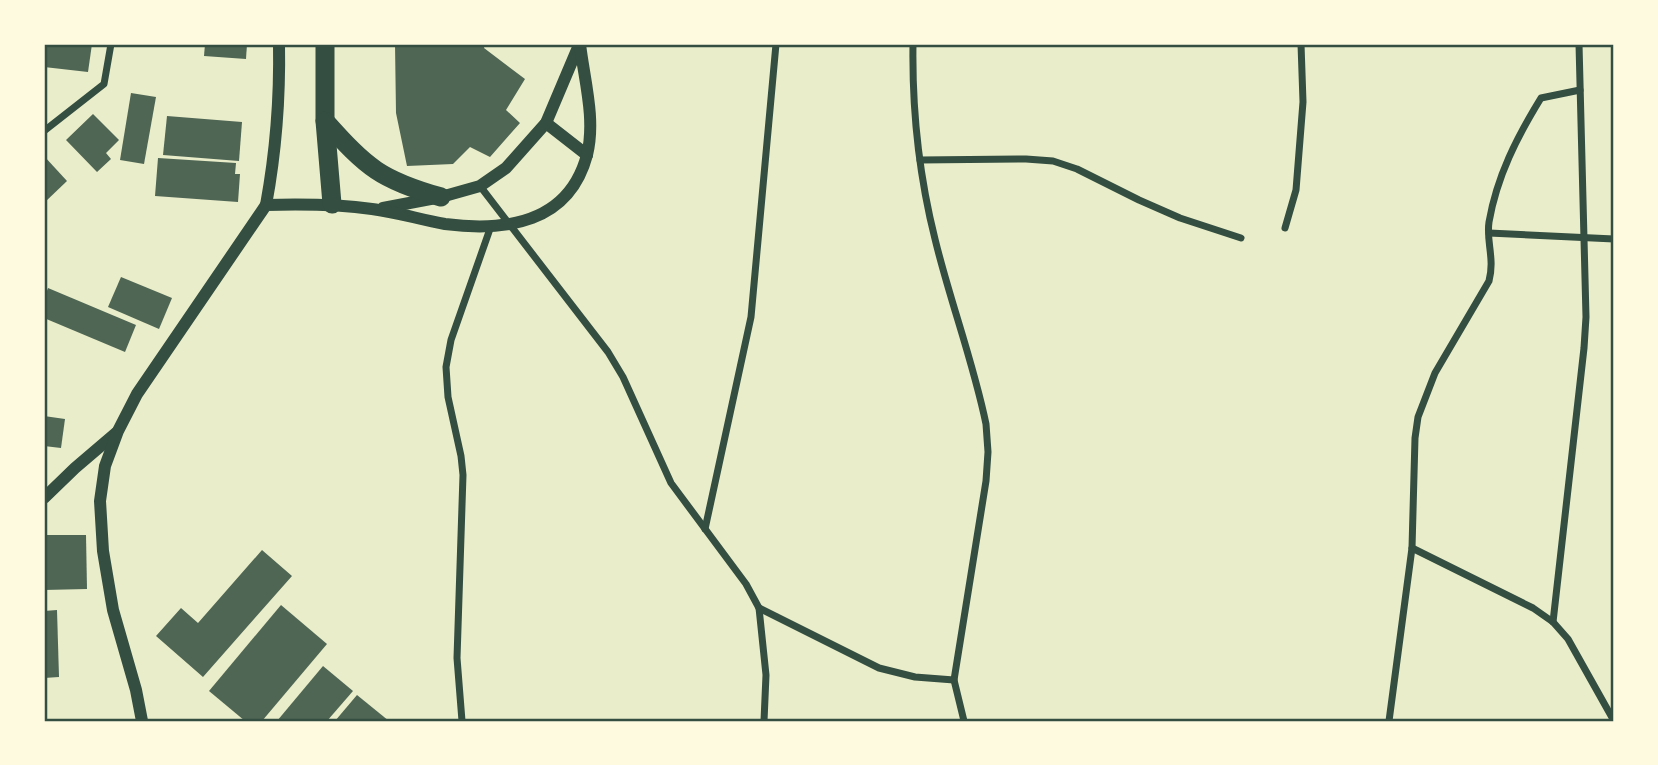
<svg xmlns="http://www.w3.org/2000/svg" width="1658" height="765" font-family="Montserrat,sans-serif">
<rect width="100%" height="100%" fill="#e9edc9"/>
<g fill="#4f6655">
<path d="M 44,44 L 92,44 L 88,72 L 44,67 Z"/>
<path d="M 205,44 L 247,44 L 246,59 L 204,56 Z"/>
<path d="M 395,44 L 485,44 L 484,48 L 525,79 L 506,110 L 520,123 L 490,157 L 470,147 L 453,164 L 407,166 L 396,113 Z"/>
<path d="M 131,93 L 156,97 L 144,164 L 120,160 Z"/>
<path d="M 93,114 L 119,140 L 106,153 L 111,159 L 97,172 L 66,140 Z"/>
<path d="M 167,116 L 242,122 L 239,161 L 163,155 Z"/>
<path d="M 44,156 L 67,181 L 44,203 Z"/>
<path d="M 158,158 L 236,163 L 235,174 L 240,174 L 238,202 L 155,196 Z"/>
<path d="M 121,277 L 172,298 L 159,329 L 108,307 Z"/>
<path d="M 48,288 L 136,325 L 125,352 L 44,318 L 44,299 Z"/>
<path d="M 44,416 L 65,419 L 61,448 L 44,446 Z"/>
<path d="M 44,535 L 86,535 L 87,589 L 44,590 Z"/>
<path d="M 262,550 L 292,576 L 203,677 L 156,636 L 181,608 L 198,623 Z"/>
<path d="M 281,605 L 327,644 L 262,721 L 245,721 L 209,691 Z"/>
<path d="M 57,610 L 59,677 L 44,678 L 44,611 Z"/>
<path d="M 323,666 L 353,691 L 327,721 L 277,721 Z"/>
<path d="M 357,695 L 389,721 L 335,721 Z"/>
</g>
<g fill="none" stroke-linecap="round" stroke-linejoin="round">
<g stroke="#344e41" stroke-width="7">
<path d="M 913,44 C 912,109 919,175 935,239 C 950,301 973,361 986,424 L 988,452 L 986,481 L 954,680 L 964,721"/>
<path d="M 44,131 L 104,84 L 111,44"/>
<path d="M 920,160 L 1026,159 L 1053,161 L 1077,169 L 1139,200 L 1180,218 L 1241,238"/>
<path d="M 480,186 L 608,352 L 623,377 L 671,483 L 746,584 L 759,608 L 766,675 L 764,721"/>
<path d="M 1285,228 L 1296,190 L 1303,102 L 1301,44"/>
<path d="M 1489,233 L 1614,239"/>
<path d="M 705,529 L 751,317 L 776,44"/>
<path d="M 1412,548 L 1533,608 L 1553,622 L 1568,639 L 1614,721"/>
<path d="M 759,608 L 879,668 L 915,677 L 954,680"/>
<path d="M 1553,622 L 1584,348 L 1586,317 L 1579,44"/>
<path d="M 462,721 L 457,658 L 463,475 L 461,456 L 448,397 L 446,367 L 451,340 L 491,226"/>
<path d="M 1389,721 L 1412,548 L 1415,438 L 1418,417 L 1435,373 L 1489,281 C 1495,258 1486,242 1489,222 C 1497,176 1517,137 1541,98 L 1580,90"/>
</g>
<g stroke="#344e41" stroke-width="12">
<path d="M 546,123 L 587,155"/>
<path d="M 266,205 C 276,151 280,99 279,44"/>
<path d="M 383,208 L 441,197 L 480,186 L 506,168 L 546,123 L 579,45"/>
<path d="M 44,498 L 75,468 L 116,433"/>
<path d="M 142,721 L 136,690 L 113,610 L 103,551 L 100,501 L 105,466 L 118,431 L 137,394 L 266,205 C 302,204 336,204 372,209 C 397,212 421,220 445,224 C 506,232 569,223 587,155 C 596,119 584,79 580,44"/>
</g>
<g stroke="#344e41" stroke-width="19">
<path d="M 325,44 L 325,121 L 332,204"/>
<path d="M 325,121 C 367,168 381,180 441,197"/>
</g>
</g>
<rect width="1658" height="765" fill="none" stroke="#fefae0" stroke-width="91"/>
<rect x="46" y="46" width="1566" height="674" fill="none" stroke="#344e41" stroke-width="2.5"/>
</svg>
